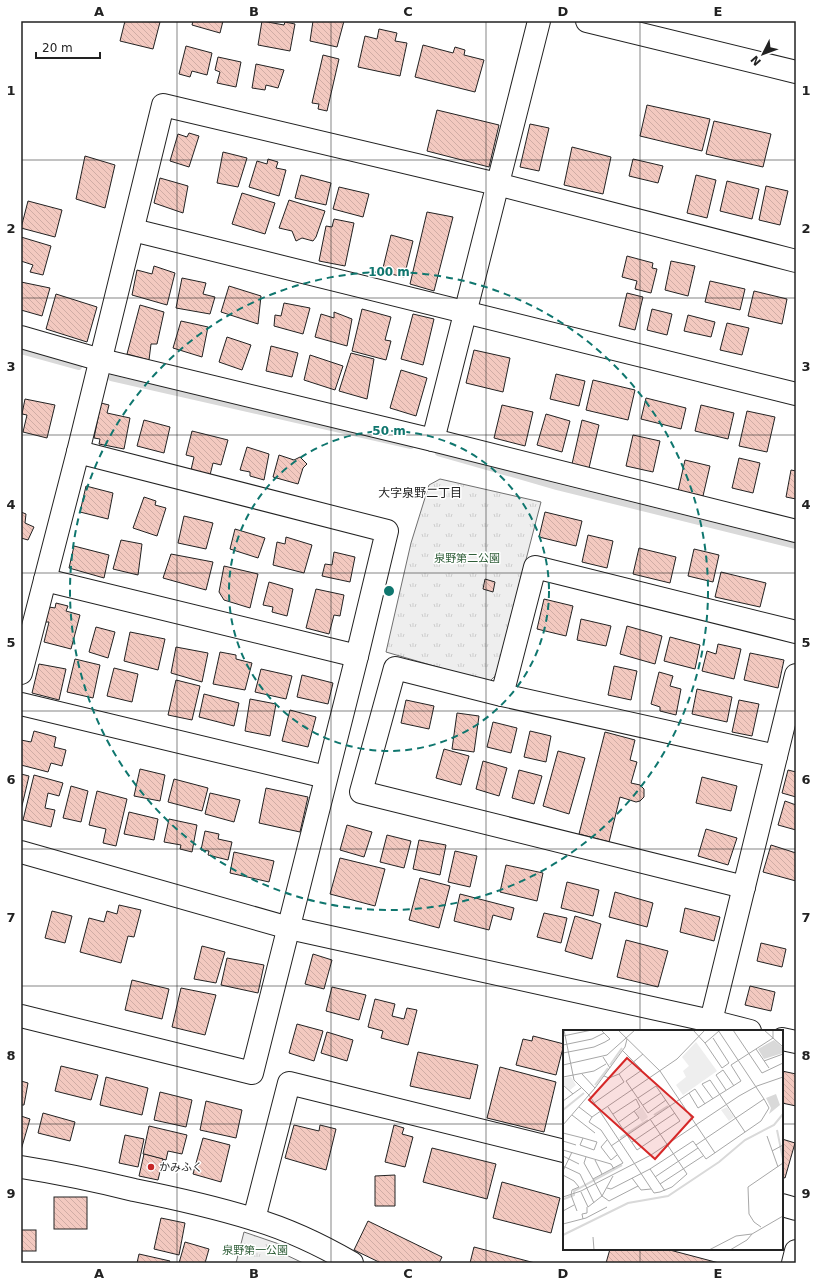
<svg xmlns="http://www.w3.org/2000/svg" width="817" height="1284" font-family="'DejaVu Sans','Noto Sans JP',sans-serif">
<defs>
<pattern id="park-tufts" width="24" height="20" patternUnits="userSpaceOnUse"><rect width="24" height="20" fill="#eee"/><path d="M3 7l-1-3M5 7V3M7 7l1-3M15 17l-1-3M17 17v-4M19 17l1-3" fill="none" stroke="#ccc"/></pattern>
<pattern id="building-back-hatch" width="6" height="6" patternUnits="userSpaceOnUse"><rect width="6" height="6" fill="#f3c9c0"/><path d="M-1 5l2 2M0 0l6 6M5-1l2 2" fill="none" stroke="#d0aca5"/></pattern>
</defs>
<rect width="100%" height="100%" fill="#fff"/>
<g fill="url(#park-tufts)" stroke="#6f6f6f">
<path d="M 440,479 L 541,502 L 496,675 L 489,682 L 386,652 L 411,543 L 429,485 Z"/>
<path d="M 244,1232 L 285,1246 L 282,1253 L 303,1263 L 236,1263 Z"/>
</g>
<g fill="none" stroke-linecap="round" stroke-linejoin="round">
<g stroke="#d9d9d9" stroke-width="6">
<path d="M 21,351 L 79,367"/>
<path d="M 111,378 L 411,446"/>
<path d="M 438,453 L 557,487 L 796,546"/>
</g>
</g>
<g fill="url(#building-back-hatch)" stroke="#222">
<path d="M 125,21 L 160,22 L 153,49 L 120,41 Z"/>
<path d="M 193,21 L 223,21 L 220,33 L 192,25 Z"/>
<path d="M 262,21 L 284,25 L 285,22 L 295,24 L 290,51 L 258,45 Z"/>
<path d="M 313,21 L 344,21 L 337,47 L 310,41 Z"/>
<path d="M 379,29 L 397,33 L 395,41 L 407,43 L 400,76 L 358,67 L 365,36 L 377,39 Z"/>
<path d="M 423,45 L 453,53 L 455,47 L 465,50 L 464,55 L 484,60 L 475,92 L 415,77 Z"/>
<path d="M 186,46 L 212,53 L 207,75 L 192,71 L 190,77 L 179,74 Z"/>
<path d="M 323,55 L 339,59 L 327,111 L 318,109 L 319,104 L 312,103 Z"/>
<path d="M 218,57 L 241,62 L 236,87 L 217,83 L 220,72 L 215,70 Z"/>
<path d="M 256,64 L 284,70 L 278,88 L 266,85 L 265,90 L 252,88 Z"/>
<path d="M 647,105 L 710,119 L 702,151 L 640,136 Z"/>
<path d="M 437,110 L 499,125 L 489,167 L 427,151 Z"/>
<path d="M 714,121 L 771,134 L 763,167 L 706,154 Z"/>
<path d="M 530,124 L 549,128 L 539,171 L 520,167 Z"/>
<path d="M 189,133 L 199,136 L 189,167 L 170,161 L 178,134 L 187,137 Z"/>
<path d="M 572,147 L 611,157 L 603,194 L 564,185 Z"/>
<path d="M 223,152 L 247,158 L 238,187 L 217,183 Z"/>
<path d="M 85,156 L 115,165 L 105,208 L 76,199 Z"/>
<path d="M 268,159 L 278,162 L 276,168 L 286,170 L 279,196 L 249,187 L 257,161 L 267,164 Z"/>
<path d="M 633,159 L 663,166 L 658,183 L 629,176 Z"/>
<path d="M 301,175 L 331,183 L 326,205 L 295,198 Z"/>
<path d="M 696,175 L 716,180 L 707,218 L 687,213 Z"/>
<path d="M 160,178 L 188,186 L 183,213 L 154,203 Z"/>
<path d="M 727,181 L 759,189 L 752,219 L 720,211 Z"/>
<path d="M 766,186 L 788,191 L 780,225 L 759,220 Z"/>
<path d="M 339,187 L 369,194 L 363,217 L 333,209 Z"/>
<path d="M 242,193 L 275,203 L 265,234 L 232,224 Z"/>
<path d="M 289,200 L 325,211 L 316,237 L 313,241 L 302,238 L 296,241 L 292,231 L 279,228 Z"/>
<path d="M 28,201 L 62,210 L 55,237 L 21,228 Z"/>
<path d="M 427,212 L 453,217 L 434,291 L 410,284 Z"/>
<path d="M 334,219 L 354,223 L 345,266 L 319,261 L 326,226 L 332,227 Z"/>
<path d="M 391,235 L 413,241 L 404,277 L 382,272 Z"/>
<path d="M 21,237 L 51,246 L 43,275 L 30,272 L 33,265 L 21,261 Z"/>
<path d="M 627,256 L 653,263 L 652,268 L 657,269 L 651,293 L 635,289 L 637,281 L 622,277 Z"/>
<path d="M 671,261 L 695,266 L 688,296 L 665,290 Z"/>
<path d="M 154,266 L 175,273 L 167,305 L 132,295 L 137,270 L 152,274 Z"/>
<path d="M 182,278 L 206,283 L 203,294 L 215,297 L 210,314 L 176,308 Z"/>
<path d="M 710,281 L 745,289 L 740,310 L 705,302 Z"/>
<path d="M 21,282 L 50,288 L 42,316 L 21,310 Z"/>
<path d="M 229,286 L 261,296 L 258,324 L 221,312 Z"/>
<path d="M 754,291 L 787,299 L 782,324 L 748,316 Z"/>
<path d="M 627,293 L 643,297 L 635,330 L 619,326 Z"/>
<path d="M 56,294 L 97,307 L 87,342 L 46,329 Z"/>
<path d="M 284,303 L 310,308 L 303,334 L 274,326 L 275,315 L 281,316 Z"/>
<path d="M 140,305 L 164,312 L 157,344 L 151,344 L 149,360 L 127,354 Z"/>
<path d="M 362,309 L 391,317 L 385,340 L 391,341 L 386,360 L 352,351 Z"/>
<path d="M 652,309 L 672,314 L 667,335 L 647,330 Z"/>
<path d="M 334,312 L 352,319 L 347,346 L 315,337 L 321,314 L 334,318 Z"/>
<path d="M 413,314 L 434,319 L 423,365 L 401,359 Z"/>
<path d="M 688,315 L 715,322 L 711,337 L 684,331 Z"/>
<path d="M 181,321 L 208,327 L 202,357 L 173,348 Z"/>
<path d="M 727,323 L 749,328 L 742,355 L 720,350 Z"/>
<path d="M 227,337 L 251,345 L 242,370 L 219,362 Z"/>
<path d="M 271,346 L 298,353 L 292,377 L 266,371 Z"/>
<path d="M 474,350 L 510,358 L 503,392 L 466,383 Z"/>
<path d="M 351,353 L 374,359 L 367,399 L 339,391 Z"/>
<path d="M 310,355 L 343,366 L 335,390 L 304,380 Z"/>
<path d="M 401,370 L 427,378 L 416,416 L 390,408 Z"/>
<path d="M 556,374 L 585,381 L 579,406 L 550,399 Z"/>
<path d="M 593,380 L 635,390 L 628,420 L 586,410 Z"/>
<path d="M 646,398 L 686,408 L 681,429 L 641,419 Z"/>
<path d="M 25,399 L 55,405 L 47,438 L 23,432 L 27,415 L 22,414 Z"/>
<path d="M 101,403 L 109,405 L 107,413 L 130,418 L 124,449 L 99,444 L 100,439 L 94,438 Z"/>
<path d="M 502,405 L 533,412 L 525,446 L 494,438 Z"/>
<path d="M 701,405 L 734,413 L 728,439 L 695,431 Z"/>
<path d="M 747,411 L 775,417 L 767,452 L 739,446 Z"/>
<path d="M 546,414 L 570,421 L 562,452 L 537,445 Z"/>
<path d="M 144,420 L 170,427 L 164,453 L 137,446 Z"/>
<path d="M 582,420 L 599,425 L 589,468 L 572,464 Z"/>
<path d="M 192,431 L 228,440 L 221,465 L 213,463 L 210,475 L 191,470 L 194,457 L 186,455 Z"/>
<path d="M 633,435 L 660,441 L 653,472 L 626,466 Z"/>
<path d="M 247,447 L 269,454 L 264,480 L 250,476 L 250,472 L 240,470 Z"/>
<path d="M 279,455 L 294,460 L 300,457 L 307,464 L 303,468 L 298,484 L 273,477 Z"/>
<path d="M 739,458 L 760,463 L 753,493 L 732,488 Z"/>
<path d="M 685,460 L 710,466 L 703,496 L 678,491 Z"/>
<path d="M 791,470 L 796,471 L 796,499 L 786,497 Z"/>
<path d="M 86,486 L 113,493 L 108,519 L 80,512 Z"/>
<path d="M 144,497 L 156,501 L 155,505 L 166,508 L 157,536 L 133,528 Z"/>
<path d="M 21,512 L 26,514 L 25,523 L 34,527 L 28,540 L 21,538 Z"/>
<path d="M 545,512 L 582,521 L 576,546 L 539,537 Z"/>
<path d="M 184,516 L 213,523 L 206,549 L 178,543 Z"/>
<path d="M 235,529 L 265,538 L 258,558 L 230,549 Z"/>
<path d="M 588,535 L 613,541 L 607,568 L 582,562 Z"/>
<path d="M 286,537 L 312,545 L 304,573 L 273,565 L 277,542 L 285,544 Z"/>
<path d="M 121,540 L 142,544 L 138,575 L 113,569 Z"/>
<path d="M 74,546 L 109,555 L 104,578 L 69,568 Z"/>
<path d="M 639,548 L 676,557 L 670,583 L 633,574 Z"/>
<path d="M 694,549 L 719,555 L 713,582 L 688,576 Z"/>
<path d="M 334,552 L 355,557 L 350,582 L 322,576 L 325,564 L 332,565 Z"/>
<path d="M 171,554 L 213,562 L 206,590 L 163,578 Z"/>
<path d="M 224,566 L 258,574 L 250,608 L 224,600 L 219,592 Z"/>
<path d="M 721,572 L 766,583 L 760,607 L 715,597 Z"/>
<path d="M 485,579 L 495,582 L 493,592 L 483,589 Z"/>
<path d="M 269,582 L 293,589 L 287,616 L 272,612 L 273,607 L 263,605 Z"/>
<path d="M 316,589 L 344,595 L 340,616 L 334,615 L 329,634 L 306,628 Z"/>
<path d="M 544,599 L 573,606 L 566,636 L 537,629 Z"/>
<path d="M 56,603 L 68,606 L 66,611 L 80,615 L 71,649 L 44,642 L 49,622 L 45,622 L 49,607 L 55,608 Z"/>
<path d="M 581,619 L 611,626 L 606,646 L 577,640 Z"/>
<path d="M 627,626 L 662,636 L 655,664 L 620,654 Z"/>
<path d="M 96,627 L 115,632 L 108,658 L 89,652 Z"/>
<path d="M 130,632 L 165,639 L 158,670 L 124,661 Z"/>
<path d="M 670,637 L 700,645 L 695,669 L 664,661 Z"/>
<path d="M 718,644 L 741,649 L 734,679 L 702,671 L 707,651 L 716,654 Z"/>
<path d="M 176,647 L 208,653 L 202,682 L 171,673 Z"/>
<path d="M 220,652 L 236,655 L 236,659 L 252,663 L 245,690 L 213,684 Z"/>
<path d="M 750,653 L 784,660 L 778,688 L 744,680 Z"/>
<path d="M 75,659 L 100,665 L 93,698 L 67,692 Z"/>
<path d="M 39,664 L 66,669 L 59,700 L 32,693 Z"/>
<path d="M 614,666 L 637,671 L 631,700 L 608,695 Z"/>
<path d="M 114,668 L 138,674 L 132,702 L 107,696 Z"/>
<path d="M 261,669 L 292,676 L 286,699 L 255,692 Z"/>
<path d="M 659,672 L 673,676 L 670,686 L 681,689 L 676,715 L 660,711 L 660,707 L 651,704 Z"/>
<path d="M 302,675 L 333,683 L 328,704 L 297,697 Z"/>
<path d="M 176,680 L 200,686 L 192,720 L 168,715 Z"/>
<path d="M 697,689 L 732,697 L 727,722 L 692,714 Z"/>
<path d="M 204,694 L 239,703 L 234,726 L 199,717 Z"/>
<path d="M 250,699 L 276,704 L 270,736 L 245,731 Z"/>
<path d="M 406,700 L 434,706 L 429,729 L 401,723 Z"/>
<path d="M 739,700 L 759,704 L 752,736 L 732,732 Z"/>
<path d="M 290,710 L 316,717 L 308,747 L 282,741 Z"/>
<path d="M 457,713 L 479,716 L 474,752 L 452,749 Z"/>
<path d="M 493,722 L 517,728 L 511,753 L 487,747 Z"/>
<path d="M 34,731 L 56,737 L 54,747 L 66,750 L 62,766 L 51,763 L 48,772 L 21,765 L 21,740 L 31,742 Z"/>
<path d="M 530,731 L 551,736 L 546,762 L 524,757 Z"/>
<path d="M 605,732 L 635,740 L 630,760 L 637,762 L 631,783 L 640,785 L 644,789 L 644,797 L 640,801 L 636,802 L 620,797 L 609,842 L 579,834 Z"/>
<path d="M 444,749 L 469,756 L 461,785 L 436,778 Z"/>
<path d="M 558,751 L 585,758 L 569,814 L 543,806 Z"/>
<path d="M 483,761 L 507,768 L 499,796 L 476,789 Z"/>
<path d="M 140,769 L 165,775 L 160,801 L 134,796 Z"/>
<path d="M 519,770 L 542,776 L 534,804 L 512,798 Z"/>
<path d="M 788,770 L 796,772 L 796,797 L 782,793 Z"/>
<path d="M 21,774 L 29,776 L 21,810 Z"/>
<path d="M 34,775 L 63,783 L 59,796 L 48,793 L 45,808 L 55,810 L 51,827 L 23,820 Z"/>
<path d="M 702,777 L 737,786 L 731,811 L 696,803 Z"/>
<path d="M 174,779 L 208,788 L 202,811 L 168,802 Z"/>
<path d="M 71,786 L 88,791 L 81,822 L 63,818 Z"/>
<path d="M 266,788 L 308,797 L 300,832 L 259,823 Z"/>
<path d="M 97,791 L 127,799 L 116,846 L 103,843 L 106,829 L 89,825 Z"/>
<path d="M 210,793 L 240,800 L 234,822 L 205,814 Z"/>
<path d="M 785,801 L 796,805 L 796,830 L 778,825 Z"/>
<path d="M 129,812 L 158,819 L 154,840 L 124,834 Z"/>
<path d="M 169,819 L 197,825 L 192,852 L 180,849 L 181,845 L 164,842 Z"/>
<path d="M 347,825 L 372,832 L 364,857 L 340,850 Z"/>
<path d="M 706,829 L 737,838 L 728,865 L 698,856 Z"/>
<path d="M 205,831 L 219,834 L 218,839 L 232,842 L 228,860 L 208,855 L 209,851 L 201,850 Z"/>
<path d="M 387,835 L 411,841 L 404,868 L 380,862 Z"/>
<path d="M 419,840 L 446,845 L 440,875 L 413,869 Z"/>
<path d="M 771,845 L 796,853 L 796,881 L 763,872 Z"/>
<path d="M 455,851 L 477,856 L 470,887 L 448,882 Z"/>
<path d="M 234,852 L 274,861 L 269,882 L 230,873 Z"/>
<path d="M 340,858 L 385,869 L 375,906 L 330,894 Z"/>
<path d="M 506,865 L 543,873 L 537,901 L 500,892 Z"/>
<path d="M 420,878 L 450,886 L 439,928 L 409,920 Z"/>
<path d="M 567,882 L 599,890 L 593,916 L 561,908 Z"/>
<path d="M 615,892 L 653,903 L 647,927 L 609,917 Z"/>
<path d="M 460,894 L 514,908 L 511,920 L 493,915 L 489,930 L 454,921 Z"/>
<path d="M 119,905 L 141,910 L 134,937 L 128,936 L 121,963 L 80,952 L 89,918 L 104,922 L 107,911 L 117,914 Z"/>
<path d="M 685,908 L 720,917 L 714,941 L 680,932 Z"/>
<path d="M 52,911 L 72,916 L 65,943 L 45,938 Z"/>
<path d="M 544,913 L 567,918 L 561,943 L 537,937 Z"/>
<path d="M 575,916 L 601,924 L 592,959 L 565,951 Z"/>
<path d="M 626,940 L 668,951 L 658,987 L 617,977 Z"/>
<path d="M 761,943 L 786,949 L 782,967 L 757,961 Z"/>
<path d="M 202,946 L 225,952 L 216,983 L 194,979 Z"/>
<path d="M 313,954 L 332,960 L 324,989 L 305,984 Z"/>
<path d="M 227,958 L 264,965 L 258,993 L 221,985 Z"/>
<path d="M 132,980 L 169,989 L 162,1019 L 125,1010 Z"/>
<path d="M 750,986 L 775,992 L 771,1011 L 745,1005 Z"/>
<path d="M 332,987 L 366,995 L 359,1020 L 326,1011 Z"/>
<path d="M 181,988 L 216,995 L 205,1035 L 172,1027 Z"/>
<path d="M 375,999 L 395,1004 L 392,1016 L 404,1019 L 407,1008 L 417,1010 L 408,1045 L 381,1038 L 383,1031 L 368,1027 Z"/>
<path d="M 297,1024 L 323,1031 L 314,1061 L 289,1053 Z"/>
<path d="M 327,1032 L 353,1040 L 347,1061 L 321,1053 Z"/>
<path d="M 533,1036 L 564,1044 L 556,1075 L 516,1065 L 523,1039 L 532,1041 Z"/>
<path d="M 418,1052 L 478,1065 L 470,1099 L 410,1086 Z"/>
<path d="M 61,1066 L 98,1075 L 91,1100 L 55,1091 Z"/>
<path d="M 500,1067 L 556,1082 L 544,1132 L 487,1118 Z"/>
<path d="M 782,1071 L 796,1074 L 796,1106 L 782,1103 Z"/>
<path d="M 106,1077 L 148,1088 L 142,1115 L 100,1105 Z"/>
<path d="M 21,1081 L 28,1083 L 24,1105 L 21,1105 Z"/>
<path d="M 160,1092 L 192,1100 L 186,1127 L 154,1120 Z"/>
<path d="M 206,1101 L 242,1110 L 236,1138 L 200,1130 Z"/>
<path d="M 43,1113 L 75,1122 L 70,1141 L 38,1133 Z"/>
<path d="M 21,1116 L 30,1119 L 21,1150 Z"/>
<path d="M 294,1125 L 319,1131 L 320,1125 L 336,1129 L 326,1170 L 285,1158 Z"/>
<path d="M 394,1125 L 404,1128 L 402,1134 L 413,1137 L 405,1167 L 385,1162 Z"/>
<path d="M 149,1126 L 187,1135 L 182,1154 L 168,1151 L 166,1160 L 143,1154 Z"/>
<path d="M 125,1135 L 144,1139 L 138,1167 L 119,1163 Z"/>
<path d="M 203,1138 L 230,1145 L 221,1182 L 193,1174 Z"/>
<path d="M 782,1139 L 795,1143 L 785,1178 L 782,1177 Z"/>
<path d="M 432,1148 L 496,1164 L 487,1199 L 423,1182 Z"/>
<path d="M 144,1154 L 163,1159 L 158,1180 L 139,1176 Z"/>
<path d="M 395,1175 L 395,1206 L 375,1206 L 375,1176 Z"/>
<path d="M 502,1182 L 560,1198 L 551,1233 L 493,1218 Z"/>
<rect x="54" y="1197" width="33" height="32"/>
<path d="M 161,1218 L 185,1223 L 179,1255 L 154,1249 Z"/>
<path d="M 368,1221 L 442,1257 L 439,1263 L 381,1263 L 354,1250 Z"/>
<rect x="21" y="1230" width="15" height="21"/>
<path d="M 185,1242 L 209,1249 L 205,1263 L 179,1263 Z"/>
<path d="M 474,1247 L 535,1263 L 470,1263 Z"/>
<path d="M 610,1249 L 666,1249 L 719,1263 L 606,1263 Z"/>
<path d="M 139,1254 L 170,1261 L 169,1263 L 137,1263 Z"/>
</g>
<g fill="none" stroke-linecap="round" stroke-linejoin="round">
<g stroke="#222" stroke-width="24">
<g id="minor">
<path d="M 587,21 L 796,72"/>
<path d="M 133,230 L 796,394"/>
<path d="M 21,337 L 101,360 L 433,440 L 796,531"/>
<path d="M 433,440 L 539,21"/>
<path d="M 45,580 L 357,656"/>
<path d="M 21,673 L 78,452 L 163,105 L 497,184 L 796,261"/>
<path d="M 502,695 L 535,567 L 796,632"/>
<path d="M 21,704 L 326,777"/>
<path d="M 21,852 L 289,928 L 711,1021 L 750,1031"/>
<path d="M 744,887 L 361,792 L 395,668 L 502,695 L 776,756"/>
<path d="M 21,1016 L 252,1073 L 357,656 L 387,531 L 78,452"/>
<path d="M 711,1021 L 796,675"/>
<path d="M 782,1039 L 796,1042"/>
<path d="M 21,1167 C 59,1173 97,1181 134,1190 C 174,1198 214,1207 253,1219 C 287,1229 321,1245 352,1263"/>
<path d="M 782,1205 L 796,1209"/>
<path d="M 254,1219 L 289,1083 L 564,1151"/>
<path d="M 793,1263 L 796,1251"/>
</g>
</g>
<use href="#minor" stroke="#fff" stroke-width="22"/>
</g>
<path fill="none" stroke="#222" stroke-width="1" stroke-opacity="0.55" d="M 177,21 L 177,1263M 331,21 L 331,1263M 486,21 L 486,1263M 640,21 L 640,1031M 21,160 L 796,160M 21,298 L 796,298M 21,435 L 796,435M 21,573 L 796,573M 21,711 L 796,711M 21,849 L 796,849M 21,986 L 796,986M 21,1124 L 564,1124M 782,1124 L 796,1124M 640,1249 L 640,1263"/>
<g fill="none" stroke="#0f766e" stroke-width="2" stroke-dasharray="7 5">
<circle cx="389" cy="591" r="160"/>
<circle cx="389" cy="591" r="319"/>
</g>
<circle fill="#c62828" stroke="#fff" stroke-width="1.5" cx="151" cy="1167" r="4"/>
<g text-anchor="middle" stroke-width="3" stroke-linejoin="round" paint-order="stroke">
<g font-size="11" fill="#2f5e38" stroke="#fff">
<text x="467" y="562">泉野第二公園</text>
<text x="255" y="1254">泉野第一公園</text>
</g>
<g font-size="11" fill="#222" stroke="#fff" text-anchor="start">
<text x="159" y="1171">かみふく</text>
</g>
<g font-size="12" fill="#222" stroke="#fff">
<text x="420" y="497">大字泉野二丁目</text>
</g>
</g>
<g transform="translate(563 1030)">
<rect width="220" height="220" fill="#fff"/>
<path d="M 133,12 L 154,41 L 120,65 L 113,55 L 123,47 L 120,41 L 126,36 L 119,27 ZM 8,47 L 13,55 L 7,60 L 0,54 L 0,48 ZM 79,77 L 85,87 L 79,92 L 72,82 Z" fill="#eee"/>
<path d="M 164,77 L 171,87 L 166,91 L 158,80 Z" fill="#eee"/>
<path d="M 211,10 L 220,18 L 220,23 L 201,29 L 195,19 ZM 213,64 L 217,75 L 206,84 L 208,78 L 203,68 Z" fill="#d9d9d9"/>
<path fill="none" stroke="#d9d9d9" stroke-width="2" d="M 47,35 L 59,18M 32,55 L 45,38M 0,80 L 21,63M 91,85 L 105,76M 214,100 L 220,129M 57,108 L 85,90M 1,169 L 11,165 L 11,161 L 59,135M 0,205 L 65,173 L 105,166 L 156,132 L 182,110 L 211,95 L 220,84"/>
<path fill="none" stroke="#a7a7a7" stroke-width="1" d="M 1,0 L 11,50 L 26,65 L 91,163 L 97,162 L 109,157 L 124,144 L 87,89M 55,0 L 97,41 L 152,123M 130,0 L 142,13 L 159,38 L 166,33 L 150,8M 170,0 L 199,43 L 220,33M 210,0 L 210,8 L 220,17M 0,6 L 29,0M 142,13 L 156,1M 0,15 L 29,9 L 41,3M 193,19 L 206,38M 59,20 L 79,40 L 63,51 L 85,83 L 103,70M 0,23 L 31,17 L 42,12 L 47,9 L 38,0M 40,27 L 47,38M 201,31 L 220,24M 0,35 L 44,25 L 72,0M 19,44 L 32,58M 41,46 L 46,48 L 56,44 L 80,24M 0,47 L 31,41 L 43,34M 0,55 L 10,64M 163,60 L 153,45 L 160,40 L 171,56M 126,63 L 135,78 L 178,51 L 168,35 L 210,8 L 201,0M 150,69 L 139,54 L 147,50 L 182,102M 0,71 L 18,58M 31,73 L 61,52 L 56,44M 80,75 L 98,63M 16,77 L 29,87M 45,77 L 74,120 L 117,91 L 93,56 L 75,68M 50,84 L 73,69 L 77,77 L 56,92M 9,85 L 32,103M 0,95 L 32,58 L 62,17 L 64,9M 60,99 L 76,88 L 71,81M 0,103 L 20,108 L 34,112 L 31,120 L 17,115 L 20,108M 204,106 L 215,137M 44,110 L 38,117 L 48,130 L 54,125M 0,111 L 13,115M 69,112 L 112,83M 133,115 L 201,69M 48,116 L 132,59 L 142,74M 0,120 L 48,134 L 51,139M 209,121 L 220,115M 0,126 L 16,134M 23,127 L 21,133 L 30,149 L 39,166 L 46,171 L 75,156M 32,130 L 39,144M 0,136 L 17,144 L 31,173M 87,139 L 102,161M 0,141 L 9,122M 0,145 L 11,151 L 16,157 L 9,160 L 8,165 L 14,181M 92,147 L 135,118M 69,148 L 78,160 L 88,159M 30,149 L 60,133 L 38,100 L 26,92 L 29,87 L 114,29 L 142,0M 97,154 L 140,126M 44,158 L 48,159 L 87,139 L 130,111 L 143,129 L 198,91 L 206,78 L 201,69 L 155,0M 18,162 L 25,177 L 39,166 L 50,146M 0,167 L 18,161 L 88,125 L 176,66 L 194,56 L 220,47M 0,181 L 11,175M 20,189 L 19,184 L 24,183 L 24,177M 0,194 L 23,188 L 44,177M 198,197 L 191,192 L 186,184 L 185,157 L 220,133M 30,207 L 31,220M 146,220 L 173,206 L 189,204 L 220,186M 167,220 L 184,210 L 189,204"/>
<path fill="#d62828" fill-opacity="0.15" stroke="#d62828" stroke-width="2" d="M 64,28 L 130,87 L 92,129 L 26,70 Z"/>
<rect width="220" height="220" fill="none" stroke="#222" stroke-width="2"/>
</g>
<circle cx="389" cy="591" r="6" fill="#0f766e" stroke="#fff" stroke-width="2"/>
<g font-size="12" text-anchor="middle" font-weight="bold" fill="#0f766e" stroke="#fff" stroke-width="3" stroke-linejoin="round" paint-order="stroke">
<text x="389" y="276">100 m</text>
<text x="389" y="435">50 m</text>
</g>
<rect width="817" height="1284" fill="none" stroke="#ffffff" stroke-width="44"/>
<g transform="translate(763 54) rotate(228)" stroke="#ffffff" stroke-width="3" paint-order="stroke">
<path d="M0-3L7 15L0 10L-7 15Z" fill="#222222"/>
<text y="-6" font-size="11" font-weight="bold" text-anchor="middle" fill="#222222">N</text>
</g>
<path d="M36 52v6h64v-6" fill="none" stroke="#222222" stroke-width="2"/>
<text x="42" y="52" font-size="12" fill="#222222" stroke="#ffffff" stroke-width="3" paint-order="stroke">20 m</text>
<rect x="22" y="22" width="773" height="1240" fill="none" stroke="#222" stroke-width="1.5"/>
<g font-size="13" text-anchor="middle" font-weight="bold" fill="#222">
<text x="99" y="16">A</text>
<text x="254" y="16">B</text>
<text x="408" y="16">C</text>
<text x="563" y="16">D</text>
<text x="718" y="16">E</text>
<text x="11" y="95">1</text>
<text x="806" y="95">1</text>
<text x="11" y="233">2</text>
<text x="806" y="233">2</text>
<text x="11" y="371">3</text>
<text x="806" y="371">3</text>
<text x="11" y="509">4</text>
<text x="806" y="509">4</text>
<text x="11" y="647">5</text>
<text x="806" y="647">5</text>
<text x="11" y="784">6</text>
<text x="806" y="784">6</text>
<text x="11" y="922">7</text>
<text x="806" y="922">7</text>
<text x="11" y="1060">8</text>
<text x="806" y="1060">8</text>
<text x="11" y="1198">9</text>
<text x="806" y="1198">9</text>
<text x="99" y="1278">A</text>
<text x="254" y="1278">B</text>
<text x="408" y="1278">C</text>
<text x="563" y="1278">D</text>
<text x="718" y="1278">E</text>
</g>
</svg>
